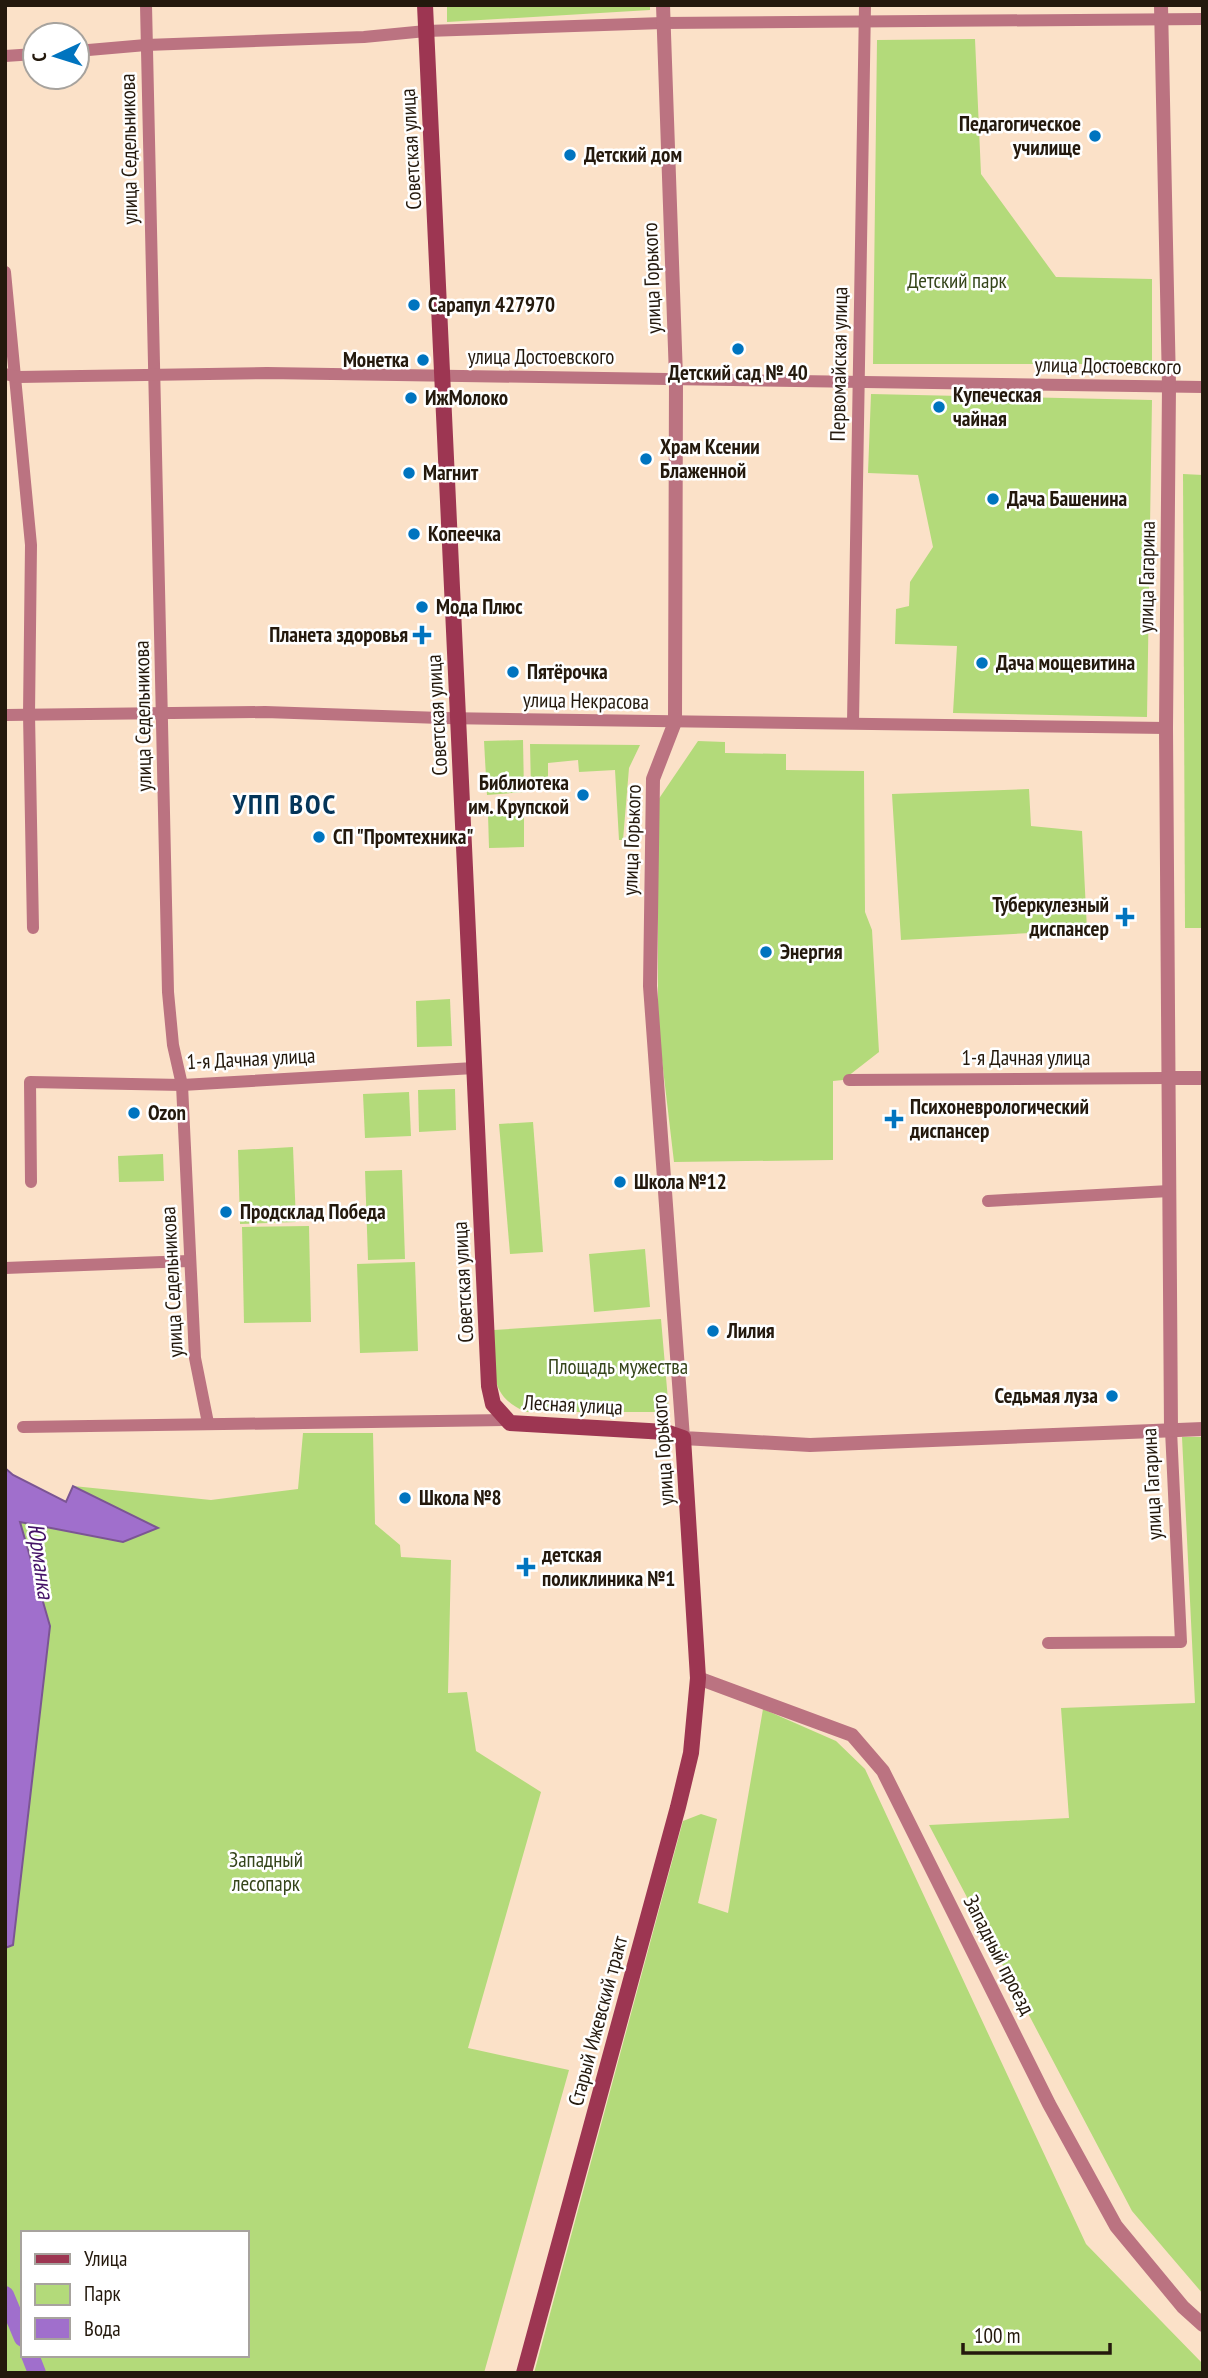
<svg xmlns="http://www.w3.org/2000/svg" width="1208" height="2378" font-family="'PT Sans Narrow',sans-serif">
<rect width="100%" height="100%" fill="#fbe1c8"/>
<g fill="#b3da7a" fill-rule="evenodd">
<path d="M 447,5 L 650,5 L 650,10 L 447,22 Z"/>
<path d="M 975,39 L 981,174 L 1056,277 L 1152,279 L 1152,364 L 873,364 L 877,40 Z"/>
<path d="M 871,394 L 1152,400 L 1147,717 L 953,713 L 957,646 L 895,644 L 896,609 L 909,606 L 910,582 L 933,547 L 918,475 L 868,473 Z"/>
<path d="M 1183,474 L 1203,475 L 1203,928 L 1185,928 Z"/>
<path d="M 523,740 L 524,792 L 487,795 L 484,741 Z"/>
<path d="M 698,741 L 725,742 L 725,753 L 786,754 L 786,770 L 864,771 L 865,912 L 872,930 L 879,1052 L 843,1080 L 833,1081 L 833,1160 L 674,1162 L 658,1026 L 658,800 Z"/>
<path d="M 530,744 L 640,745 L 629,768 L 623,840 L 619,840 L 615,770 L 579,772 L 578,760 L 548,763 L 548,790 L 531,789 Z"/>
<path d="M 1029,789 L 1031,826 L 1082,831 L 1087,930 L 901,940 L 892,794 Z"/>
<path d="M 488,814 L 524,815 L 524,847 L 489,848 Z"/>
<path d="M 450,999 L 452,1046 L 417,1047 L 416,1001 Z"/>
<path d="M 455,1089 L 456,1130 L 419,1132 L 418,1090 Z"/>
<path d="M 409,1092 L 411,1136 L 365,1138 L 363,1094 Z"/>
<path d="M 533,1122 L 543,1252 L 510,1254 L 499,1124 Z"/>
<path d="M 293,1147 L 296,1222 L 240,1224 L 238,1150 Z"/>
<path d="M 163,1154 L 164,1181 L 119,1182 L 118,1156 Z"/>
<path d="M 402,1170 L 405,1259 L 368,1260 L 365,1171 Z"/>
<path d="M 309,1226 L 311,1322 L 244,1323 L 242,1227 Z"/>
<path d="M 645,1249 L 650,1307 L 594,1312 L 589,1254 Z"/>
<path d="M 415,1262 L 418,1351 L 360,1353 L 357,1264 Z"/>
<path d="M 661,1319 L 669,1412 L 526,1412 C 486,1395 495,1367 494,1330 Z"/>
<path d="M 303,1433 L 373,1433 L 375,1524 L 400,1545 L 401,1557 L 451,1560 L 448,1693 L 467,1692 L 476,1751 L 541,1792 L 468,2048 L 569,2070 L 484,2373 L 5,2373 L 5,1948 L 13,1945 L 50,1626 L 20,1522 L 123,1542 L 157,1528 L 73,1486 L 211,1500 L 298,1489 ZM 23,2233 L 247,2233 L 247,2355 L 23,2355 Z"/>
<path d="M 1182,1437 L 1203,1437 L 1203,2294 L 1132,2211 L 929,1825 L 1069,1818 L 1061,1708 L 1195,1703 Z"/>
<path d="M 763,1709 L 836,1741 L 865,1769 L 1086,2244 L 1203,2364 L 1203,2373 L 534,2373 L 683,1821 L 701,1814 L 717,1819 L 698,1903 L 728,1913 Z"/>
</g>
<path fill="#a06fcc" stroke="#7b5593" stroke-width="2" d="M 5,1468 L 13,1475 L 66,1502 L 73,1486 L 158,1528 L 123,1542 L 20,1522 L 50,1626 L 13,1945 L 5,1948 Z"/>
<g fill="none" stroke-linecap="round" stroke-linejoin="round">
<g stroke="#a06fcc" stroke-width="18">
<path d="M 5,2295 L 23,2338"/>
<path d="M 30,2355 L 37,2373"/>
</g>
<g stroke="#bb7381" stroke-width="12">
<path d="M 146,5 L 168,992 L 173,1045 L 182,1085 L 195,1358 L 208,1423"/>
<path d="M 77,51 L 146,45 L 364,37 L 426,31 L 663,23 L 1203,19"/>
<path d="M 5,56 L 35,54"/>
<path d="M 5,272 L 31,545 L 29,714 L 33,928"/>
<path d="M 5,374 L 18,377 L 267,373 L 1203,387"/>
<path d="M 5,715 L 265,712 L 441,718 L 1166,728"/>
<path d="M 853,723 L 865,5"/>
<path d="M 849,1080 L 1168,1078"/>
<path d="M 31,1182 L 30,1082 L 182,1085 L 474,1068"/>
<path d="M 988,1201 L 1169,1191"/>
<path d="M 5,1268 L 189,1261"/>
<path d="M 23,1427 L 505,1420"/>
<path d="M 1048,1643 L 1181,1642 L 1171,1430"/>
</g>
<g stroke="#bb7381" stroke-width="14">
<path d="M 663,5 L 676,377 L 675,722 L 653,779 L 650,986 L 683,1438 L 810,1445 L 1203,1429"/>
<path d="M 1161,5 L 1169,386 L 1166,728 L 1171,1430"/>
<path d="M 1168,1078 L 1203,1078"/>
<path d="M 698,1678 L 852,1735 L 883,1771 L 1049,2104 L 1116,2226 L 1183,2307 L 1203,2325"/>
</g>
<path stroke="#9d3652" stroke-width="16" d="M 425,5 L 489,1386 L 493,1404 L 510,1423 L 666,1432 L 683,1438 L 698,1678 L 691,1753 L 678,1807 L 524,2373"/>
</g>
<g fill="#0074bf" stroke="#fff" stroke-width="2.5">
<circle cx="1095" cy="136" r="7"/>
<circle cx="570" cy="155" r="7"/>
<circle cx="414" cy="305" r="7"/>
<circle cx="738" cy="349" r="7"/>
<circle cx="423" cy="360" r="7"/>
<circle cx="411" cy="398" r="7"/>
<circle cx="939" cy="407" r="7"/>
<circle cx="646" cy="459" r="7"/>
<circle cx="409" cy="473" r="7"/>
<circle cx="993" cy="499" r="7"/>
<circle cx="414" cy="534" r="7"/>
<circle cx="422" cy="607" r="7"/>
<path d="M418.5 624.5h7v7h7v7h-7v7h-7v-7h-7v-7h7z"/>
<circle cx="982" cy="663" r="7"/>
<circle cx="513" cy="672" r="7"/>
<circle cx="583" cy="795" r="7"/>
<circle cx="319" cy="837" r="7"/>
<path d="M1121.5 906.5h7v7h7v7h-7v7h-7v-7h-7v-7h7z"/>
<circle cx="766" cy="952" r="7"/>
<circle cx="134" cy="1113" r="7"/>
<path d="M890.5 1108.5h7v7h7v7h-7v7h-7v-7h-7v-7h7z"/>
<circle cx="620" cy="1182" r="7"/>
<circle cx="226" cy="1212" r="7"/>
<circle cx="713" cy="1331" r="7"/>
<circle cx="1112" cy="1396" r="7"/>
<circle cx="405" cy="1498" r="7"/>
<path d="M522.5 1556.5h7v7h7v7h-7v7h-7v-7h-7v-7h7z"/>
</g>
<g text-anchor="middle" stroke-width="5" stroke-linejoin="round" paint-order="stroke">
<g font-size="21" font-weight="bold" fill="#24190d" stroke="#fff" text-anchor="start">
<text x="1081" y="131" text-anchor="end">Педагогическое<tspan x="1081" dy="24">училище</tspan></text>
<text x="584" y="162">Детский дом</text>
<text x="428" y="312">Сарапул 427970</text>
<text x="409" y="367" text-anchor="end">Монетка</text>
<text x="738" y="380" text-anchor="middle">Детский сад № 40</text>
<text x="953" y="402">Купеческая<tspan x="953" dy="24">чайная</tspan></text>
<text x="425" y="405">ИжМолоко</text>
<text x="660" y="454">Храм Ксении<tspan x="660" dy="24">Блаженной</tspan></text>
<text x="423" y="480">Магнит</text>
<text x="1007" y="506">Дача Башенина</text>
<text x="428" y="541">Копеечка</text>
<text x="436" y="614">Мода Плюс</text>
<text x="408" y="642" text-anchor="end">Планета здоровья</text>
<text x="996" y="670">Дача мощевитина</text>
<text x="527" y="679">Пятёрочка</text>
<text x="569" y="790" text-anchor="end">Библиотека<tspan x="569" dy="24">им. Крупской</tspan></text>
<text x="333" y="844">СП "Промтехника"</text>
<text x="1109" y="912" text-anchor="end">Туберкулезный<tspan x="1109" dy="24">диспансер</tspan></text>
<text x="780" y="959">Энергия</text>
<text x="910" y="1114">Психоневрологический<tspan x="910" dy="24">диспансер</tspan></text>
<text x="148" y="1120">Ozon</text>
<text x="634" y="1189">Школа №12</text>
<text x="240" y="1219">Продсклад Победа</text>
<text x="727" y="1338">Лилия</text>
<text x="1098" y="1403" text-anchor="end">Седьмая луза</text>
<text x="419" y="1505">Школа №8</text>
<text x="542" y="1562">детская<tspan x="542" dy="24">поликлиника №1</tspan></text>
</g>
<g font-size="21" fill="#24190d" stroke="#fff">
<text transform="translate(129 149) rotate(-91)" y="7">улица Седельникова</text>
<text transform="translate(411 149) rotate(-93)" y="7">Советская улица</text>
<text transform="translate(652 278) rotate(-92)" y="7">улица Горького</text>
<text x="541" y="364">улица Достоевского</text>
<text transform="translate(839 364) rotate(-89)" y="7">Первомайская улица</text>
<text transform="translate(1108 366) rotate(1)" y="7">улица Достоевского</text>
<text transform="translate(1147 577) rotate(-89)" y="7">улица Гагарина</text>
<text transform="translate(586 701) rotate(1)" y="7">улица Некрасова</text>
<text transform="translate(437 715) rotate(-93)" y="7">Советская улица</text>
<text transform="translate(143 716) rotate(-91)" y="7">улица Седельникова</text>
<text transform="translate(632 840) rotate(-88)" y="7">улица Горького</text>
<text x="1026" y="1065">1-я Дачная улица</text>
<text transform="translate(251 1059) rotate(-3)" y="7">1-я Дачная улица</text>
<text transform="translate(172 1282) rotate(-93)" y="7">улица Седельникова</text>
<text transform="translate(463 1282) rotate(-93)" y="7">Советская улица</text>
<text transform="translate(573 1405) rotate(3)" y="7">Лесная улица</text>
<text transform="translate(663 1450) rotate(-94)" y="7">улица Горького</text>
<text transform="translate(1152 1484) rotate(-93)" y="7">улица Гагарина</text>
<text transform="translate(999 1955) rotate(63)" y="7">Западный проезд</text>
<text transform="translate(598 2021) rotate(-75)" y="7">Старый Ижевский тракт</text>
</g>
<g font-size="21" fill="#35451a" stroke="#fff">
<text x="957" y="288">Детский парк</text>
<text x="618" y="1374">Площадь мужества</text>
<text x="266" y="1867">Западный<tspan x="266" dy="24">лесопарк</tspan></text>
</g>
<g font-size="23" font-style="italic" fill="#416" stroke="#fff">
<text transform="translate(41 1561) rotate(82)" y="8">Юрманка</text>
</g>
<g font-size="28" font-weight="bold" letter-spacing="2" fill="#043559" stroke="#fff">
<text x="285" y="814">УПП ВОС</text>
</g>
</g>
<rect width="1208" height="2378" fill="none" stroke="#24190d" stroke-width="14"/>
<rect x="21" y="2231" width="228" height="126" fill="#ffffff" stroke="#a7a39e" stroke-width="2"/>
<rect x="35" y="2254" width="35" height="10" fill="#9d3652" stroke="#a7a39e" stroke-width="2"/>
<text x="84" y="2266" font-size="21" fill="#24190d">Улица</text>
<rect x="35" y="2284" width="35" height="21" fill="#b3da7a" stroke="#a7a39e" stroke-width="2"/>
<text x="84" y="2301" font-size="21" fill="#24190d">Парк</text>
<rect x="35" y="2318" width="35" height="21" fill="#a06fcc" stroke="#a7a39e" stroke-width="2"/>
<text x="84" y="2336" font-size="21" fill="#24190d">Вода</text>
<g transform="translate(56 56) rotate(266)"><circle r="33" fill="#ffffff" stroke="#a7a39e" stroke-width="2"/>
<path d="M0-5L12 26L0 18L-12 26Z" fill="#0074bf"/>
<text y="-10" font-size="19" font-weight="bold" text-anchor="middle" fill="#24190d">С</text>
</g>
<path d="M963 2343v10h147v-10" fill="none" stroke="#24190d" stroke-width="3.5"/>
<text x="974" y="2343" font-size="21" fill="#24190d" stroke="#ffffff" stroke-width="5" paint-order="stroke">100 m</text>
</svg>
